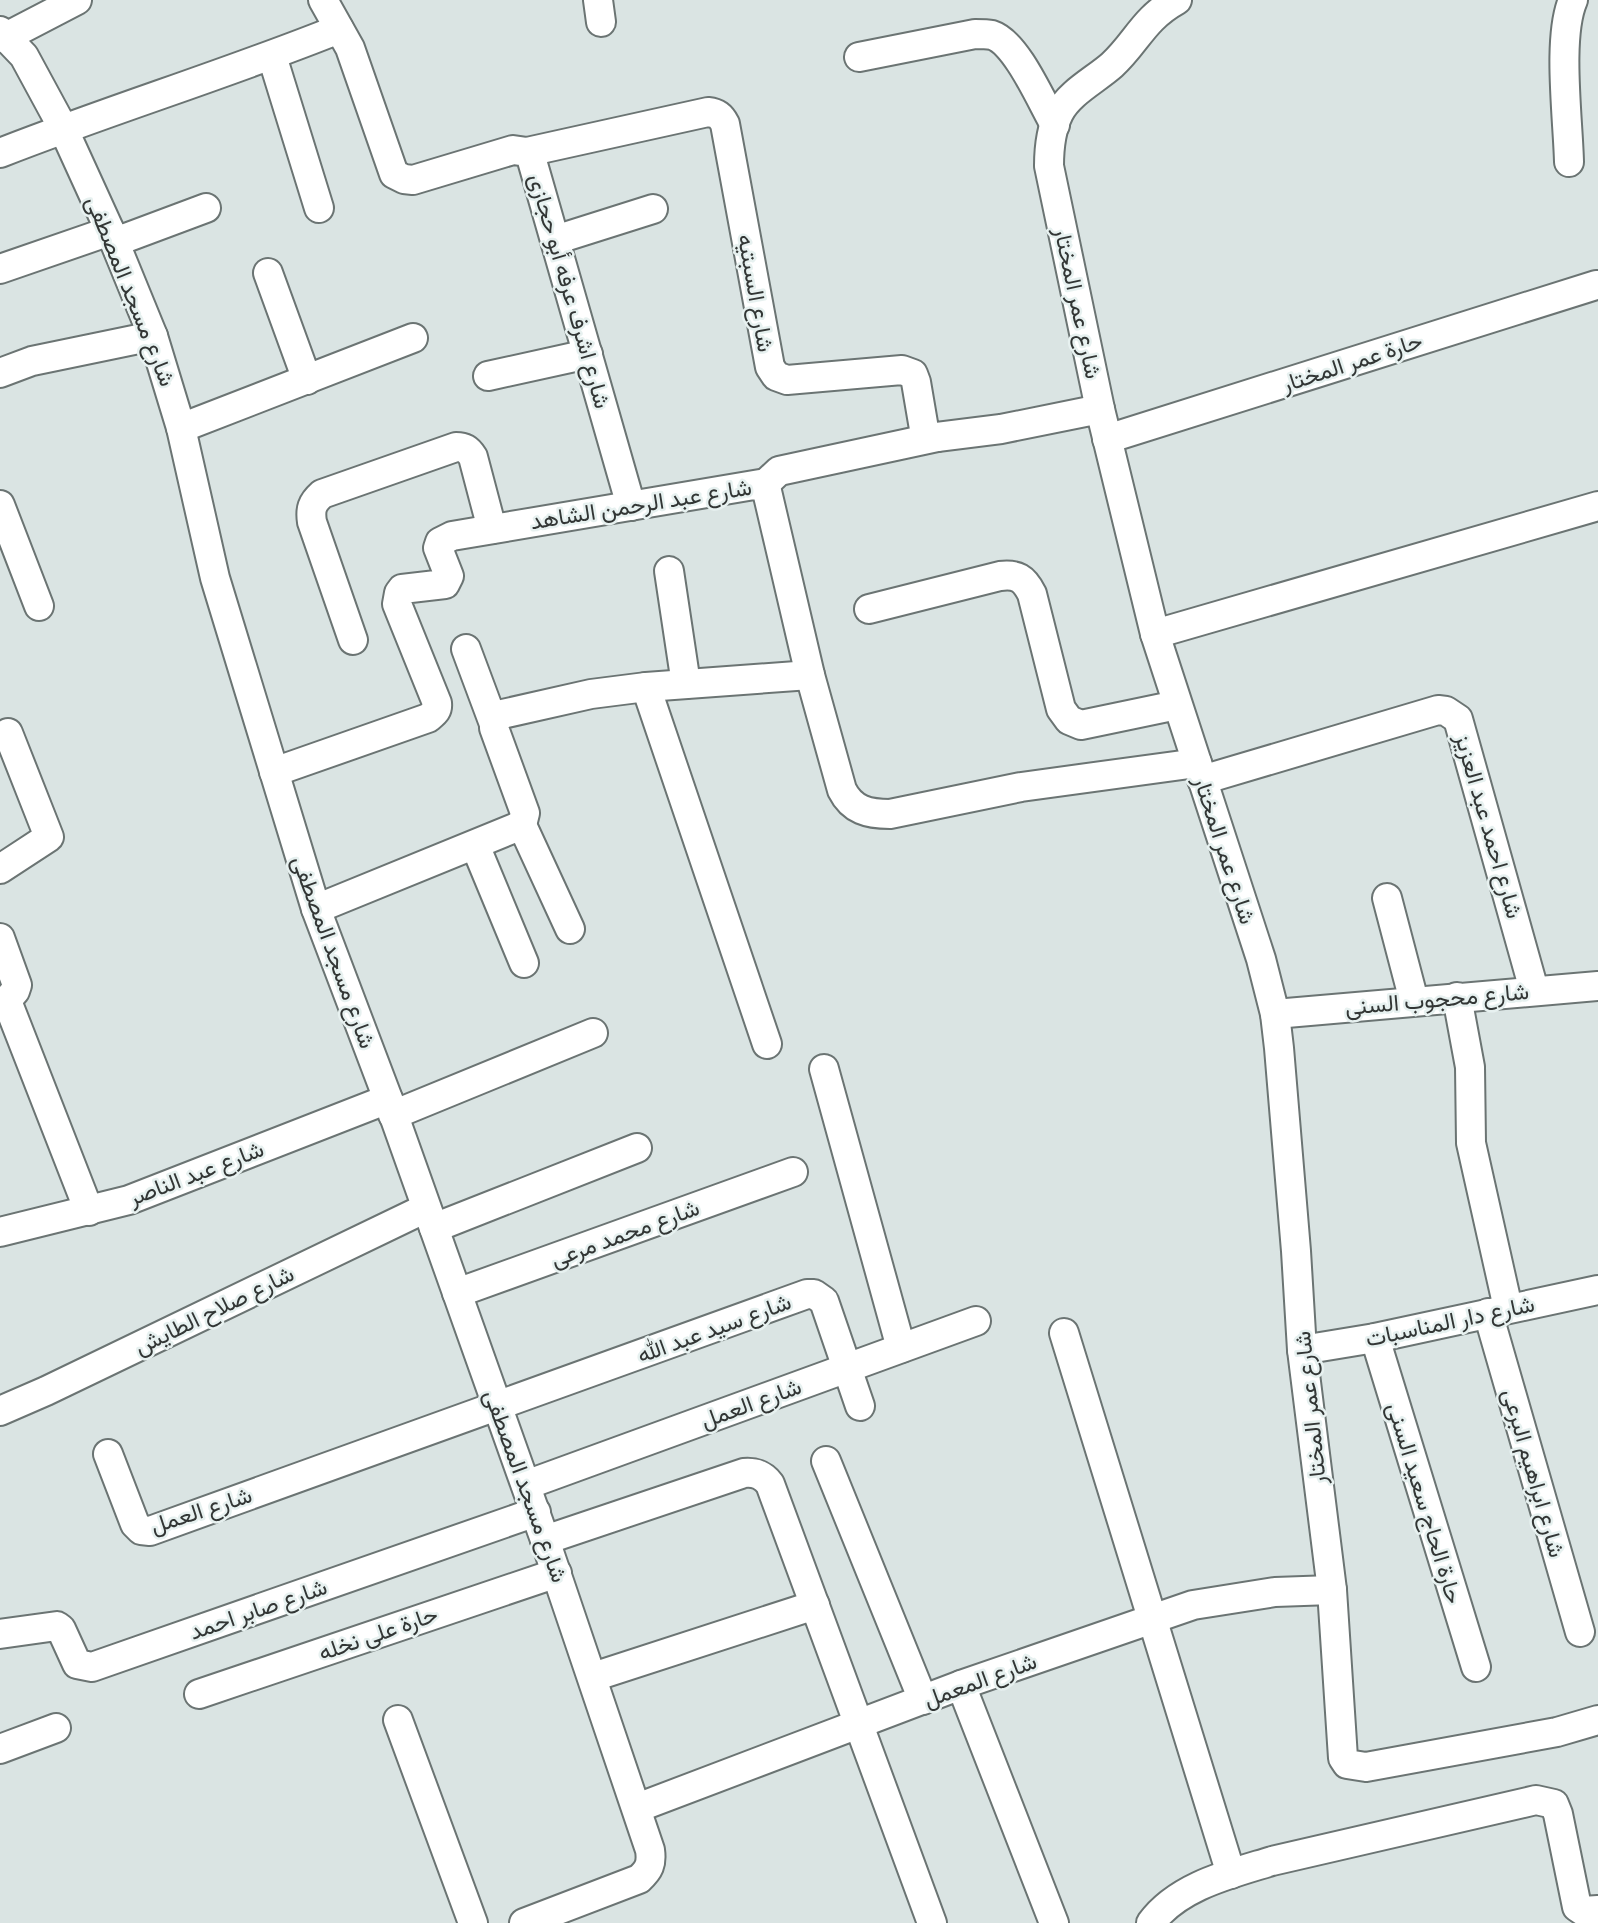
<svg xmlns="http://www.w3.org/2000/svg" width="1598" height="1923" font-family="Cabin,Vazirmatn,sans-serif">
<rect width="100%" height="100%" fill="#dae4e3"/>
<g fill="none" stroke-linecap="round" stroke-linejoin="round">
<g stroke="#6b7473" stroke-width="32">
<g id="minor">
<path d="M 323,0 L 350,48 L 394,174 L 404,179 L 413,180 L 513,150 L 527,152 L 531,157 L 631,506"/>
<path d="M 598,0 L 601,22"/>
<path d="M 1177,0 C 1143,19 1137,42 1112,65 C 1095,80 1069,93 1059,113 C 1051,129 1049,148 1049,166 L 1100,409 L 1155,634 L 1261,959 L 1275,1014 L 1279,1048 L 1296,1251 L 1302,1350 L 1332,1590 L 1343,1758 L 1347,1764 L 1366,1767 L 1557,1732 L 1598,1720"/>
<path d="M 0,31 L 24,56 L 63,128 L 110,231 L 153,336 L 181,428 L 215,578 L 316,909 L 388,1099 L 545,1540 L 650,1850 C 652,1864 649,1870 639,1879 L 524,1923"/>
<path d="M 4,38 L 77,0"/>
<path d="M 272,56 L 319,208"/>
<path d="M 859,57 L 975,34 C 980,34 987,34 992,35 C 1017,43 1042,103 1055,125"/>
<path d="M 527,152 L 708,112 C 717,113 721,116 725,124 L 770,367 L 776,376 L 787,380 L 902,370 L 913,374 L 916,382 L 924,429 L 928,435 L 937,437 L 1001,429 L 1100,409"/>
<path d="M 0,153 C 112,109 227,74 339,29"/>
<path d="M 1569,162 C 1568,119 1557,37 1573,0"/>
<path d="M 555,240 L 653,209"/>
<path d="M 115,242 L 206,208"/>
<path d="M 0,269 L 110,231"/>
<path d="M 268,273 L 307,380"/>
<path d="M 0,373 L 32,361 L 153,336"/>
<path d="M 488,376 L 588,354"/>
<path d="M 181,428 L 413,338"/>
<path d="M 1107,439 L 1596,285"/>
<path d="M 764,485 L 779,471 L 937,437"/>
<path d="M 0,505 L 39,606"/>
<path d="M 669,571 L 686,684"/>
<path d="M 869,609 L 1000,576 C 1017,574 1024,578 1032,594 L 1061,709 L 1069,720 L 1081,725 L 1177,705"/>
<path d="M 1155,634 L 1598,506"/>
<path d="M 353,640 L 312,522 C 310,509 312,503 322,494 L 456,447 C 464,447 468,449 473,457 L 492,529"/>
<path d="M 466,649 L 494,724"/>
<path d="M 646,687 L 767,1044"/>
<path d="M 274,772 L 428,718 C 434,713 438,711 437,703 L 397,604 L 399,593 L 402,589 L 445,584 L 449,576 L 438,548 L 440,542 L 452,536 L 760,484 L 766,487 L 810,675 L 842,790 C 852,810 868,814 890,814 L 1021,787 L 1197,763"/>
<path d="M 1202,780 L 1438,710 L 1446,711 L 1458,719 L 1534,990"/>
<path d="M 522,825 L 570,929"/>
<path d="M 475,845 L 524,963"/>
<path d="M 0,869 L 49,837 L 8,733"/>
<path d="M 1387,898 L 1414,1001"/>
<path d="M 316,909 L 522,825 L 525,813 L 494,728 L 495,719 L 498,715 L 591,694 L 646,687 L 810,675"/>
<path d="M 0,938 L 17,985 L 15,991 L 9,998 L 9,1006 L 89,1211"/>
<path d="M 1457,997 L 1470,1067 L 1471,1143 L 1508,1308"/>
<path d="M 1275,1014 L 1598,986"/>
<path d="M 824,1069 L 901,1348"/>
<path d="M 393,1115 L 593,1033"/>
<path d="M 434,1228 L 637,1148"/>
<path d="M 0,1232 L 129,1200 L 388,1099"/>
<path d="M 457,1293 L 793,1172"/>
<path d="M 1488,1313 L 1580,1632"/>
<path d="M 1064,1333 L 1231,1874"/>
<path d="M 1375,1338 L 1476,1667"/>
<path d="M 1302,1350 L 1375,1338 L 1598,1290"/>
<path d="M 0,1411 L 46,1391 L 426,1208"/>
<path d="M 108,1454 L 135,1524 L 141,1530 L 150,1531 L 807,1294 L 814,1294 L 824,1301 L 860,1406"/>
<path d="M 826,1461 L 923,1700"/>
<path d="M 526,1485 L 976,1321"/>
<path d="M 545,1540 L 744,1473 C 756,1472 763,1475 770,1484 L 932,1923"/>
<path d="M 0,1634 L 57,1626 L 61,1629 L 77,1664 L 92,1667 L 536,1512"/>
<path d="M 593,1677 L 815,1605"/>
<path d="M 961,1685 L 1054,1923"/>
<path d="M 199,1694 L 557,1573"/>
<path d="M 398,1720 L 473,1923"/>
<path d="M 0,1749 L 56,1728"/>
<path d="M 637,1808 L 961,1685 L 1193,1605 L 1275,1592 L 1332,1590"/>
<path d="M 1151,1923 C 1178,1886 1230,1874 1272,1861 L 1536,1800 L 1554,1804 L 1558,1814 L 1577,1907 L 1583,1911 L 1598,1910"/>
</g>
</g>
<use href="#minor" stroke="#fff" stroke-width="28"/>
</g>
<g text-anchor="middle" stroke-width="5" stroke-linejoin="round" paint-order="stroke">
<g font-size="23" fill="#323635" stroke="#e7f1f0">
<text transform="translate(131 291) rotate(68)" y="8">شارع مسجد المصطفى</text>
<text transform="translate(570 291) rotate(74)" y="8">شارع اشرف عرفه أبو حجازى</text>
<text transform="translate(756 293) rotate(80)" y="8">شارع السبتيه</text>
<text transform="translate(1078 303) rotate(78)" y="8">شارع عمر المختار</text>
<text transform="translate(1352 362) rotate(-18)" y="8">حارة عمر المختار</text>
<text transform="translate(641 504) rotate(-9)" y="8">شارع عبد الرحمن الشاهد</text>
<text transform="translate(1489 826) rotate(74)" y="8">شارع احمد عبد العزيز</text>
<text transform="translate(1225 850) rotate(72)" y="8">شارع عمر المختار</text>
<text transform="translate(334 952) rotate(70)" y="8">شارع مسجد المصطفى</text>
<text transform="translate(1437 999) rotate(-5)" y="8">شارع محجوب السنى</text>
<text transform="translate(196 1173) rotate(-21)" y="8">شارع عبد الناصر</text>
<text transform="translate(625 1233) rotate(-20)" y="8">شارع محمد مرعى</text>
<text transform="translate(214 1310) rotate(-26)" y="8">شارع صلاح الطايش</text>
<text transform="translate(1450 1321) rotate(-12)" y="8">شارع دار المناسبات</text>
<text transform="translate(714 1328) rotate(-20)" y="8">شارع سيد عبد الله</text>
<text transform="translate(751 1403) rotate(-20)" y="8">شارع العمل</text>
<text transform="translate(1310 1408) rotate(-96)" y="8">شارع عمر المختار</text>
<text transform="translate(1534 1473) rotate(74)" y="8">شارع ابراهيم البرعى</text>
<text transform="translate(526 1486) rotate(70)" y="8">شارع مسجد المصطفى</text>
<text transform="translate(1425 1503) rotate(73)" y="8">حارة الحاج سعيد السنى</text>
<text transform="translate(201 1510) rotate(-18)" y="8">شارع العمل</text>
<text transform="translate(258 1609) rotate(-19)" y="8">شارع صابر احمد</text>
<text transform="translate(378 1633) rotate(-19)" y="8">حارة على نخله</text>
<text transform="translate(980 1680) rotate(-20)" y="8">شارع المعمل</text>
</g>
</g>
</svg>
